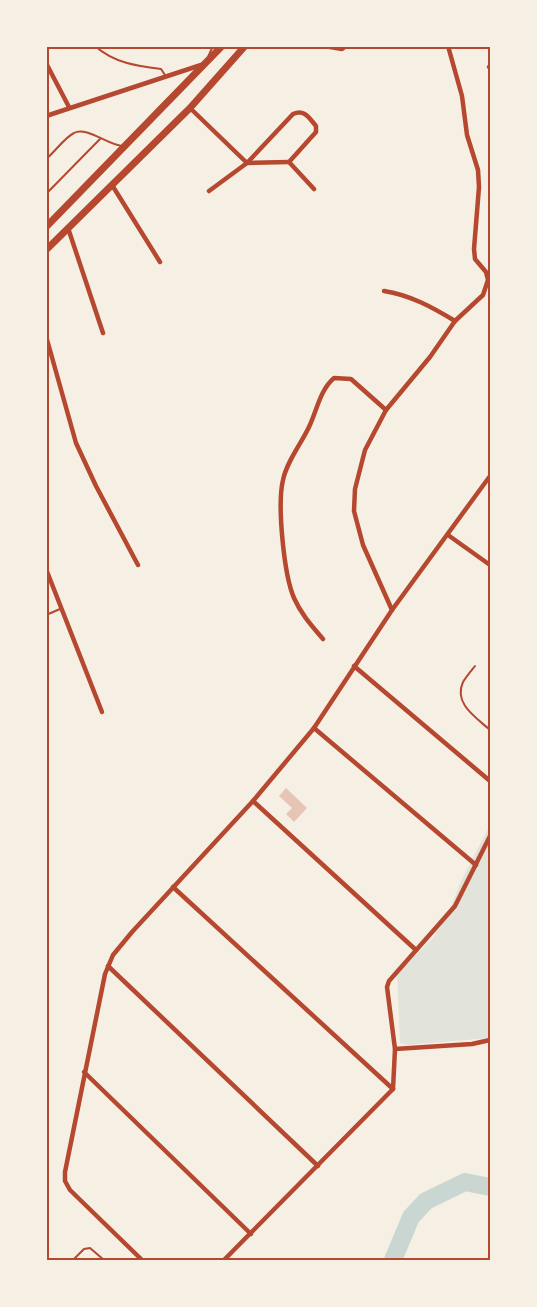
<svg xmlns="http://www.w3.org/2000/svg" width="537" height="1307" font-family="'Exo 2',sans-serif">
<rect width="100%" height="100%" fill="#f6efe4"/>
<path fill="#e2e4dc" d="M 490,825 L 490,1038 L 406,1045 L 400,1043 L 397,974 L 433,938 L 450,909 L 462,879 Z"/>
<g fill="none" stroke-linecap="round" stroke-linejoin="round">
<path stroke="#c9d6d2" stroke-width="18" d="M 393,1260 L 411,1217 L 426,1201 L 465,1182 L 490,1187"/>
</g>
<path fill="#e6c5b7" d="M 286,788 L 307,808 L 294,822 L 286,814 L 292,808 L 279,796 Z"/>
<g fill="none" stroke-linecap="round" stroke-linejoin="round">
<g stroke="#b5482f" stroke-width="2">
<path d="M 95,46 C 114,63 137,66 161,69 L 165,75"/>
<path d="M 208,57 L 213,46"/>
<path d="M 46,159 C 55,152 64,138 74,133 C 86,126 108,145 122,146"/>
<path d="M 46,194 L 100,139"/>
<path d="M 46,615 L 60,609"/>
<path d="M 475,666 C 471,671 466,677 463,682 C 453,704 477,718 490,730"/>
<path d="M 73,1260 L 84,1249 L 90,1248 L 104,1260"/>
</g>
<g stroke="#b5482f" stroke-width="4.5">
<path d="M 324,46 L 342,49 L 346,46"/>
<path d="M 46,63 L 69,107"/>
<path d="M 489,67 L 490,66"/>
<path d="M 190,108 L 247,163 L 293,114 C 305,109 309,118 316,126 L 316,132 L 289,162 L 314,189"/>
<path d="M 46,116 L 201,65"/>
<path d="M 112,185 L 160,262"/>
<path d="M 209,191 L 247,163 L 289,162"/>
<path d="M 68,228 L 103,333"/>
<path d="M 384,291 C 410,295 432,307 455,321"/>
<path d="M 46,336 L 76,443 L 96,486 L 138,565"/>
<path d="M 448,535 L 490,565"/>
<path d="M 46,569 L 102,712"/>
<path d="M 392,610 L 363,545 L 354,511 L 355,489 L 365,450 L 386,410 L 430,357 L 455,321 L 483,295 L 488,280 L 486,272 L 475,259 L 474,249 L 479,187 L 478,170 L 467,135 L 462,96 L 448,46"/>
<path d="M 323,639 C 312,626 301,614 294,598 C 284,575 277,505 283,480 C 287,461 301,444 309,427 C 317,410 320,390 334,378 L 351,379 L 386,410"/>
<path d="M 354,666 L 490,781"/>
<path d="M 314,728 L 476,865"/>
<path d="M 253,801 L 416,950"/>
<path d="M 173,887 L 393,1089"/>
<path d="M 108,966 L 318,1166"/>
<path d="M 395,1049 L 472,1044 L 490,1040"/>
<path d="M 84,1072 L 251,1234"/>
<path d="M 142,1260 L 70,1190 L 65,1181 L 65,1172 L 105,974 L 113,955 L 132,932 L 253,801 L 314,728 L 392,610 L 490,476"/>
<path d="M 224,1260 L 393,1089 L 395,1049 L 387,987 L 389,981 L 455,906 L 490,836"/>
</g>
<g stroke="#b5482f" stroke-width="7">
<path d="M 46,227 L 222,46"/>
<path d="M 46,250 L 190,108 L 245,46"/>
</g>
</g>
<rect width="537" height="1307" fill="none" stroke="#f6efe4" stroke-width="96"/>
<rect x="48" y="48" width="441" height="1211" fill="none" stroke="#b5482f" stroke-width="2"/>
</svg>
